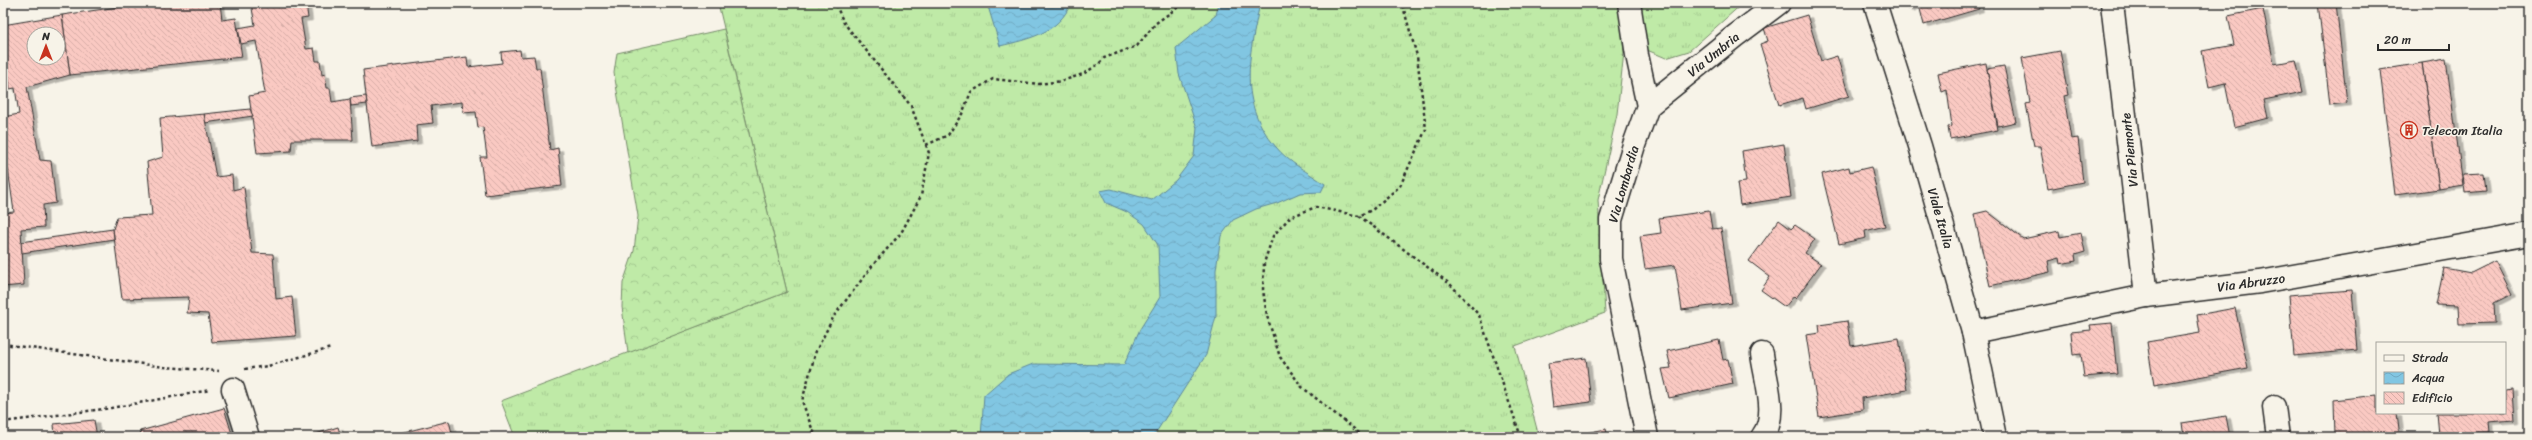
<svg xmlns="http://www.w3.org/2000/svg" width="2532" height="440" font-family="Sriracha,sans-serif">
<defs>
<pattern id="grass-tufts" width="24" height="20" patternUnits="userSpaceOnUse"><rect width="24" height="20" fill="#bfeaa7"/><path d="M3 7l-1-3M5 7V3M7 7l1-3M15 17l-1-3M17 17v-4M19 17l1-3" fill="none" stroke="#a4c990"/></pattern>
<pattern id="forest-crowns" width="20" height="18" patternUnits="userSpaceOnUse"><rect width="20" height="18" fill="#bfeaa7"/><path d="M2 6a3 3 0 1 1 6 0M12 15a3 3 0 1 1 6 0" fill="none" stroke="#a4c990"/></pattern>
<pattern id="water-waves" width="16" height="10" patternUnits="userSpaceOnUse"><rect width="16" height="10" fill="#81c6e2"/><path d="M0 5q4-4 8 0t8 0" fill="none" stroke="#70aac2"/></pattern>
<pattern id="building-back-hatch" width="6" height="6" patternUnits="userSpaceOnUse"><rect width="6" height="6" fill="#fac9c2"/><path d="M-1 5l2 2M0 0l6 6M5-1l2 2" fill="none" stroke="#d6ada7"/></pattern>
<filter id="shadow"><feDropShadow dx="4.5" dy="2.5" stdDeviation="0" flood-color="#0004"/></filter>
</defs>
<rect width="100%" height="100%" fill="#f7f3e8"/>
<filter id="ink" filterUnits="userSpaceOnUse"><feTurbulence type="fractalNoise" baseFrequency=".025" numOctaves="2"/><feDisplacementMap in="SourceGraphic" scale="8" xChannelSelector="R" yChannelSelector="G"/><feConvolveMatrix kernelMatrix="1 2 1 2 8 2 1 2 1" color-interpolation-filters="sRGB"/></filter>
<g filter="url(#ink)">
<g fill="url(#grass-tufts)" stroke="#758a69">
<path d="M 718,3 L 1619,3 L 1624,52 L 1617,114 L 1598,200 L 1605,313 L 1515,346 L 1539,437 L 515,437 L 501,401 L 787,292 Z"/>
<path d="M 1634,3 L 1743,3 L 1689,51 L 1666,58 L 1647,50 Z"/>
</g>
<path fill="url(#forest-crowns)" stroke="#758a69" d="M 724,29 L 787,292 L 628,353 L 622,307 L 623,283 L 634,251 L 638,216 L 614,73 L 617,53 Z"/>
<g fill="url(#water-waves)" stroke="#5f8899">
<path d="M 987,3 L 1071,3 C 1059,33 1029,39 1000,46 Z"/>
<path d="M 1219,3 L 1260,3 C 1249,57 1237,102 1276,147 C 1288,162 1309,173 1325,184 L 1321,192 L 1300,193 L 1277,203 L 1256,209 L 1233,220 L 1221,236 L 1216,270 L 1216,316 L 1206,355 L 1153,437 L 981,437 L 984,395 L 1008,374 L 1033,364 L 1124,365 L 1140,329 L 1160,297 L 1158,245 L 1144,224 L 1127,212 L 1106,203 L 1100,191 L 1111,189 L 1152,200 L 1176,180 L 1194,156 L 1197,128 L 1179,74 L 1176,48 L 1216,15 Z"/>
</g>
<g fill="url(#building-back-hatch)" stroke="#2b2b2b" fill-rule="evenodd" filter="url(#shadow)">
<path d="M 146,3 L 220,3 L 222,20 L 236,18 L 242,57 L 70,75 L 62,15 Z"/>
<path d="M 251,3 L 306,3 L 308,18 L 301,19 L 306,49 L 314,48 L 316,61 L 320,61 L 322,75 L 325,74 L 327,88 L 330,88 L 332,102 L 350,99 L 353,140 L 292,140 L 291,151 L 257,153 L 249,96 L 265,93 L 256,41 L 241,44 L 238,28 L 255,25 Z"/>
<path d="M 1906,3 L 1977,3 L 1979,9 L 1924,25 L 1919,5 L 1908,9 Z"/>
<path d="M 2318,3 L 2336,3 L 2347,103 L 2330,105 Z"/>
<path d="M 2263,9 L 2274,64 L 2296,60 L 2303,92 L 2264,100 L 2268,118 L 2234,127 L 2225,83 L 2209,87 L 2202,51 L 2234,45 L 2228,16 Z"/>
<path d="M 62,15 L 70,75 L 27,87 L 40,160 L 51,161 L 56,203 L 43,205 L 44,227 L 21,229 L 24,285 L 3,287 L 3,213 L 14,212 L 8,169 L 3,169 L 3,117 L 19,114 L 15,88 L 10,89 L 3,25 ZM 34,34 L 58,34 L 58,58 L 34,58 Z"/>
<path d="M 1807,15 L 1821,61 L 1837,56 L 1849,96 L 1806,109 L 1803,98 L 1779,105 L 1760,44 L 1768,41 L 1764,28 Z"/>
<path d="M 520,50 L 521,57 L 534,56 L 536,68 L 540,68 L 550,150 L 558,148 L 562,186 L 485,195 L 480,157 L 487,157 L 483,127 L 478,128 L 476,112 L 463,113 L 462,102 L 431,106 L 433,123 L 416,125 L 417,141 L 372,147 L 363,70 L 467,57 L 468,67 L 502,63 L 501,52 Z"/>
<path d="M 2060,51 L 2068,95 L 2064,96 L 2071,139 L 2078,138 L 2083,182 L 2048,189 L 2040,146 L 2034,146 L 2026,104 L 2030,103 L 2022,58 Z"/>
<path d="M 2446,59 L 2463,185 L 2439,189 L 2422,63 Z"/>
<path d="M 1986,63 L 1998,130 L 1950,139 L 1948,127 L 1952,126 L 1947,90 L 1942,92 L 1938,73 Z"/>
<path d="M 2422,63 L 2439,189 L 2395,195 L 2380,70 Z"/>
<path d="M 2004,66 L 2016,122 L 1998,126 L 1987,69 Z"/>
<path d="M 366,96 L 367,104 L 351,106 L 350,98 Z"/>
<path d="M 250,109 L 253,116 L 205,123 L 204,114 Z"/>
<path d="M 204,114 L 216,177 L 232,175 L 233,190 L 244,187 L 252,253 L 273,254 L 276,299 L 292,297 L 296,336 L 212,342 L 208,314 L 187,313 L 189,297 L 122,299 L 113,229 L 117,217 L 152,215 L 147,162 L 163,157 L 160,118 Z"/>
<path d="M 1784,144 L 1791,197 L 1740,205 L 1737,183 L 1746,182 L 1742,151 Z"/>
<path d="M 1849,167 L 1850,172 L 1871,167 L 1885,226 L 1865,231 L 1866,238 L 1839,244 L 1822,174 Z"/>
<path d="M 2484,173 L 2486,191 L 2465,193 L 2463,174 Z"/>
<path d="M 1709,211 L 1712,229 L 1721,228 L 1732,303 L 1682,310 L 1675,265 L 1645,269 L 1640,236 L 1661,233 L 1659,218 Z"/>
<path d="M 1987,211 L 2023,239 L 2059,231 L 2060,237 L 2081,233 L 2085,252 L 2075,255 L 2076,261 L 2060,264 L 2059,258 L 2048,261 L 2050,272 L 1990,286 L 1974,214 Z"/>
<path d="M 1779,220 L 1791,229 L 1795,225 L 1815,239 L 1805,253 L 1821,264 L 1796,298 L 1794,296 L 1785,307 L 1761,290 L 1770,277 L 1749,261 Z"/>
<path d="M 113,229 L 114,239 L 22,253 L 21,242 Z"/>
<path d="M 2495,261 L 2512,294 L 2494,303 L 2495,323 L 2459,324 L 2458,306 L 2436,305 L 2444,268 L 2471,273 Z"/>
<path d="M 2352,290 L 2357,350 L 2294,356 L 2289,295 Z"/>
<path d="M 2235,308 L 2248,368 L 2154,385 L 2147,342 L 2200,333 L 2197,315 Z"/>
<path d="M 1847,321 L 1851,346 L 1899,338 L 1907,390 L 1862,398 L 1863,410 L 1819,417 L 1806,335 L 1820,333 L 1819,325 Z"/>
<path d="M 2112,323 L 2117,374 L 2084,377 L 2081,354 L 2073,355 L 2071,332 L 2091,330 L 2090,325 Z"/>
<path d="M 1719,340 L 1723,360 L 1728,359 L 1733,384 L 1669,398 L 1662,369 L 1671,368 L 1667,351 Z"/>
<path d="M 1586,358 L 1591,402 L 1553,407 L 1548,363 Z"/>
<path d="M 2512,389 L 2514,420 L 2489,422 L 2490,432 L 2439,435 L 2437,413 L 2505,413 L 2505,390 Z"/>
<path d="M 2377,395 L 2377,413 L 2397,413 L 2400,437 L 2335,437 L 2334,400 Z"/>
<path d="M 224,408 L 233,437 L 142,437 L 140,431 Z"/>
<path d="M 2226,416 L 2230,437 L 2184,437 L 2182,423 Z"/>
<path d="M 94,420 L 97,437 L 55,437 L 54,424 Z"/>
<path d="M 449,421 L 453,437 L 402,437 L 401,433 Z"/>
<path d="M 338,427 L 341,437 L 306,437 Z"/>
<path d="M 1606,429 L 1608,437 L 1565,437 Z"/>
</g>
<g fill="none" stroke-linecap="round" stroke-linejoin="round">
<g stroke="#2b2b2b" stroke-width="25">
<g id="minor">
<path d="M 1629,3 L 1637,55 L 1648,106 L 1634,145 L 1611,220 L 1611,259 L 1647,437"/>
<path d="M 1875,3 L 1920,146 L 1973,332 L 1995,437"/>
<path d="M 2112,3 L 2146,296"/>
<path d="M 1648,106 L 1735,36 L 1779,3"/>
<path d="M 1973,332 L 2146,296 L 2260,282 L 2529,234"/>
<path d="M 1762,354 C 1765,379 1779,416 1762,437"/>
<path d="M 233,389 L 248,437"/>
<path d="M 2274,407 L 2278,437"/>
</g>
</g>
<g stroke="#2b2b2b" stroke-width="2.5" stroke-dasharray="3 3" stroke-linecap="butt">
<path d="M 926,145 L 948,135 L 962,114 L 971,92 L 993,79 L 1039,84 L 1062,81 L 1083,74 L 1099,64 L 1104,58 L 1137,46 L 1156,23 L 1184,3"/>
<path d="M 1359,216 L 1450,284 L 1479,315 L 1521,437"/>
<path d="M 3,344 L 164,367 L 219,371"/>
<path d="M 245,369 L 268,366 L 331,348"/>
<path d="M 3,422 L 111,408 L 210,390"/>
<path d="M 819,437 L 813,431 L 802,401 L 816,351 L 834,316 L 873,265 L 901,233 L 921,196 L 929,153 L 911,106 L 844,23 L 835,3"/>
<path d="M 1364,437 L 1302,387 L 1280,357 L 1267,316 L 1263,290 L 1264,263 L 1273,236 L 1290,217 L 1316,207 L 1359,216 L 1372,210 L 1400,186 L 1426,129 L 1417,56 L 1402,3"/>
</g>
<use href="#minor" stroke="#f7f3e8" stroke-width="22"/>
</g>
</g>
<defs>
<g id="building-ring" transform="scale(0.9)"><circle r="9.5" fill="#f7f3e8" stroke="#c8321e" stroke-width="1.5"/><path d="M-4-6H4V6H1V3H-1V6H-4ZM-2.5-4.3h1.7v1.8h-1.7ZM.8-4.3h1.7v1.8H.8ZM-2.5-1h1.7V.8h-1.7ZM.8-1h1.7V.8H.8Z" fill="#c8321e"/></g>
</defs>
<g fill-rule="evenodd">
<use href="#building-ring" x="2409" y="130"/>
</g>
<g text-anchor="middle" stroke-width="3" stroke-linejoin="round" paint-order="stroke">
<g font-size="13" fill="#2b2b2b" stroke="#f7f3e8">
<text transform="translate(1713 54) rotate(-39)" y="5">Via Umbria</text>
<text transform="translate(2129 150) rotate(-96)" y="5">Via Piemonte</text>
<text transform="translate(1623 184) rotate(-74)" y="5">Via Lombardia</text>
<text transform="translate(1941 218) rotate(74)" y="5">Viale Italia</text>
<text transform="translate(2251 282) rotate(-8)" y="5">Via Abruzzo</text>
</g>
<g font-size="13" fill="#2b2b2b" stroke="#f7f3e8" text-anchor="start">
<text x="2422" y="135">Telecom Italia</text>
</g>
</g>
<rect width="2532" height="440" fill="none" stroke="#f7f3e8" stroke-width="16"/>
<rect x="8" y="8" width="2516" height="424" fill="none" stroke="#2b2b2b" stroke-width="1.5" filter="url(#ink)"/>
<rect x="2376" y="342" width="130" height="72" fill="#f7f3e8" stroke="#a5a39c"/>
<rect x="2384" y="355" width="20" height="6" fill="#f7f3e8" stroke="#a5a39c"/>
<text x="2412" y="362" font-size="12" fill="#2b2b2b">Strada</text>
<rect x="2384" y="372" width="20" height="12" fill="url(#water-waves)" stroke="#a5a39c"/>
<text x="2412" y="382" font-size="12" fill="#2b2b2b">Acqua</text>
<rect x="2384" y="392" width="20" height="12" fill="url(#building-back-hatch)" stroke="#a5a39c"/>
<text x="2412" y="402" font-size="12" fill="#2b2b2b">Edificio</text>
<g transform="translate(46 46)"><circle r="19" fill="#f7f3e8" stroke="#a5a39c"/>
<path d="M0-3L7 15L0 10L-7 15Z" fill="#c8321e"/>
<text y="-6" font-size="11" font-weight="bold" text-anchor="middle" fill="#2b2b2b">N</text>
</g>
<path d="M2378 44v6h71v-6" fill="none" stroke="#2b2b2b" stroke-width="2"/>
<text x="2384" y="44" font-size="12" fill="#2b2b2b" stroke="#f7f3e8" stroke-width="3" paint-order="stroke">20 m</text>
</svg>
